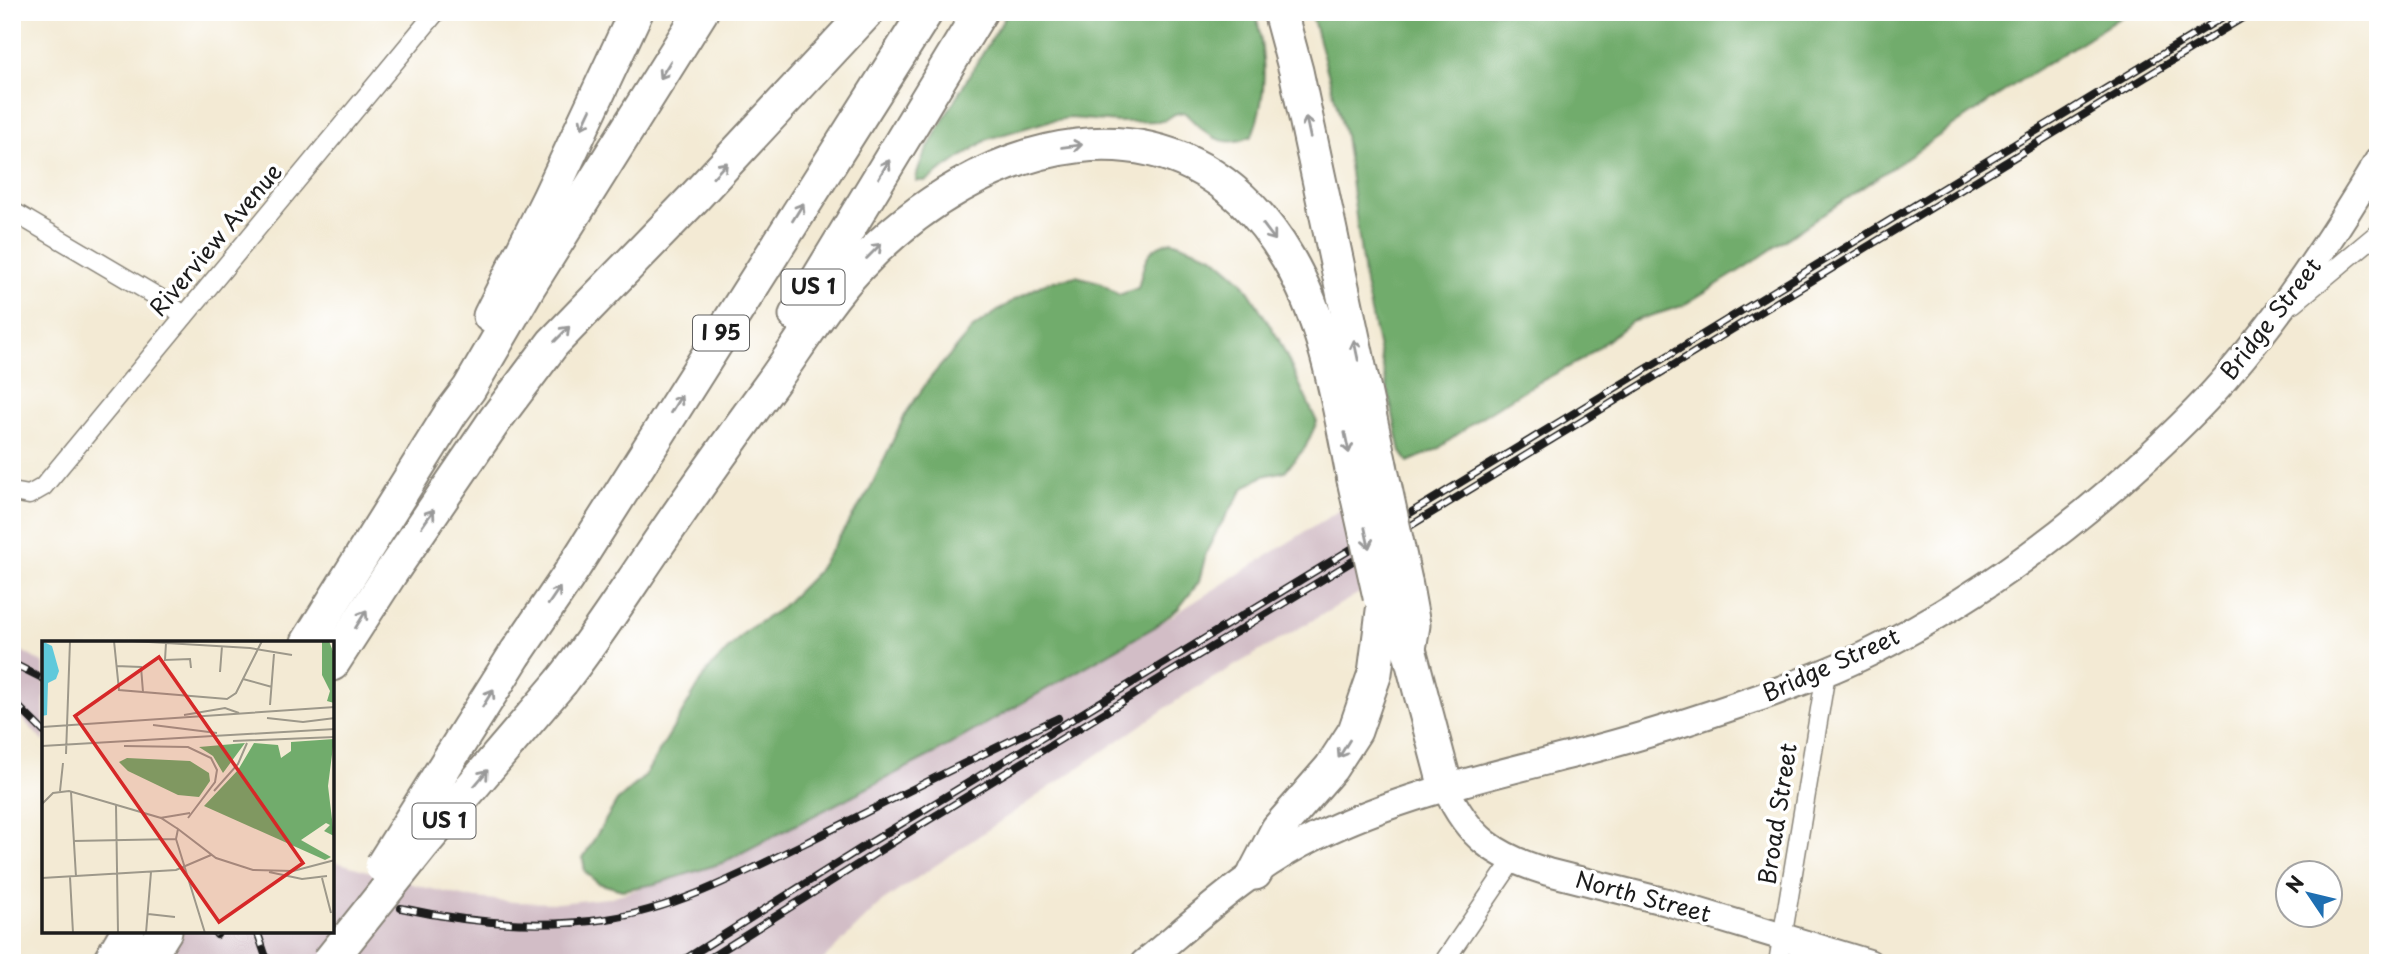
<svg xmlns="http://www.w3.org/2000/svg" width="2390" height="975" font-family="'Playpen Sans',sans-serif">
<rect width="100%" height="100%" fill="#fff"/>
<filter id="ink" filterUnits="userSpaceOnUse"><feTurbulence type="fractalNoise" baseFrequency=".0143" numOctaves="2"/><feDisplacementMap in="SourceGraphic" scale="14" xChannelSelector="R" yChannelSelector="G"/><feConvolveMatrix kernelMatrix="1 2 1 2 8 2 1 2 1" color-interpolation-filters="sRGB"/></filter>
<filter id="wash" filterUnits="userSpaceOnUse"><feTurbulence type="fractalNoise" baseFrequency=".00686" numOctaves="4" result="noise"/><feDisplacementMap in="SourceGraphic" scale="28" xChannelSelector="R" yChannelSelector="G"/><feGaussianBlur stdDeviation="1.57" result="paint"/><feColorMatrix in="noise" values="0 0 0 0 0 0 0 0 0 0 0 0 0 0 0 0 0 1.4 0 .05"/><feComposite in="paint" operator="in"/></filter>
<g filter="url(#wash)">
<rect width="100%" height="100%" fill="#f3ead4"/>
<g fill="#d2bdc6">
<path d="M 1343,508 L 1361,592 L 1188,693 L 882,902 L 820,963 L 109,963 L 107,960 L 104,931 L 332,931 L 333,861 L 423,887 L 467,897 L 514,902 L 558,903 L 608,898 L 722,863 L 935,753 L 1153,628 Z"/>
<path d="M 12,645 L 44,664 L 44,742 L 12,708 Z"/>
</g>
<g fill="#71ac6c" stroke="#466444" stroke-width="2">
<path d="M 1008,12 L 1256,12 C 1265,59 1269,91 1252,136 C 1221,151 1205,133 1184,112 L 1175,114 L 1163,121 L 1118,122 L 1070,118 L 1049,121 L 988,139 L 926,181 L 916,181 C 917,164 929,147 937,131 C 959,91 984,52 1008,12 Z"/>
<path d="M 1311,12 L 2129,12 L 2024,78 L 1744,268 L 1682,306 L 1631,322 L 1582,360 L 1526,389 L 1478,419 L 1438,449 L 1408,462 L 1401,452 L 1365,284 L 1345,135 Z"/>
<path d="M 1172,241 L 1213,256 L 1242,281 L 1278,338 L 1317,422 L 1305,448 L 1285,471 L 1263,476 L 1244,488 L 1218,529 L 1206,553 L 1199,582 L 1178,609 L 1153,628 L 935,753 L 722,863 L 655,884 L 622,890 L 598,883 L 585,872 L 583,858 L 617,801 L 644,777 L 707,671 L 747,630 L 779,610 L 816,573 L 869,491 L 906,413 L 930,378 L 973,328 L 1014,300 L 1045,283 L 1076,276 L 1099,282 L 1119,295 L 1138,288 C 1145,263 1143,248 1172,241 Z"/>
</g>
</g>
<g filter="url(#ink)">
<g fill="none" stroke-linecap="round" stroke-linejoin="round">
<g stroke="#888378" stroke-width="21">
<g id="street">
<path d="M 12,211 L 168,303 L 184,316"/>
<path d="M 2294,303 L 2378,233"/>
<path d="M 12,492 L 29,495 L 43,487 L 436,12"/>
<path d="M 1443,963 L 1513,860"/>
<path d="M 1778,963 L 1826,673"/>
</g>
</g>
<g stroke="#888378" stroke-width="30">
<g id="secondary">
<path d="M 1446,788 C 1468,838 1497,857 1548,872 L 1667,902 L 1869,963"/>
<path d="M 1144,963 C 1198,918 1251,868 1315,837 C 1404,793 1503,773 1598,748 C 1652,734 1706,716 1758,698 C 1796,684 1835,670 1871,652 C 1973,601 2067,532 2150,455 C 2178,429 2206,402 2230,373 C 2286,307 2334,235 2378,161"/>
</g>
</g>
<g stroke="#888378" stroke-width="37">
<g id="highway">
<path d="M 1280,12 L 1296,71 L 1380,465"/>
<path d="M 796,315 L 980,12"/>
<path d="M 490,316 L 548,200 L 636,12"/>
<path d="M 1405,581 L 1413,625 L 1409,649 L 1446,788"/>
<path d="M 308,642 L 451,413 L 469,389 L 529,286 L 701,12"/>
<path d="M 516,653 L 567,578 L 926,12"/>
<path d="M 332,664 L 390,574 L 495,420 L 553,343 L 693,199 L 867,12"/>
<path d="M 562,681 C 592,643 618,603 645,563 C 686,502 729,442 772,383 C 800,344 825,302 858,267 C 978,138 1181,76 1288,258 C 1327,325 1339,405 1354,480"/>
<path d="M 1255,873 L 1278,829 L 1331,768 L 1355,731 L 1375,673 L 1383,611"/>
<path d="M 109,963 L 128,931"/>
<path d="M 145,963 L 165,931"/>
</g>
</g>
<use href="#street" stroke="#fff" stroke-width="18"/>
<use href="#secondary" stroke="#fff" stroke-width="26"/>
<use href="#highway" stroke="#fff" stroke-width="33"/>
<g stroke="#1c1c1c" stroke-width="8">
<g id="rail">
<path d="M 12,663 L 44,679"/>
<path d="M 12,700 L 44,732"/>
<path d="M 401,908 C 469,923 537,929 607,919 C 678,908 741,874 805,843 C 889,801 973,758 1058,718"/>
<path d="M 214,931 L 217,935"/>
<path d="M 257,931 L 268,963"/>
<path d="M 679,963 L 868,844 L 2231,12"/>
<path d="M 702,963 L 917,827 L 2252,12"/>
</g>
</g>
<use href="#rail" stroke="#fff" stroke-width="5" stroke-dasharray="16" stroke-linecap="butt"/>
<g stroke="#888378" stroke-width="37" stroke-linecap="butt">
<g id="highway-bridge">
<path d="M 1380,465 L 1405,581"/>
<path d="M 1354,480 L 1380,597"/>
<path d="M 382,866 L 516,653"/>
<path d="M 328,963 L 423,844 L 562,681"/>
</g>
</g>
<use href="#highway-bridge" stroke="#fff" stroke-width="33"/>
</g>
<defs><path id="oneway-shaft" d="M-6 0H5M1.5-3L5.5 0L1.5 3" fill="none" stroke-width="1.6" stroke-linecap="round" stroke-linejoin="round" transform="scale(1.75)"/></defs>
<g stroke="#999">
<use href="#oneway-shaft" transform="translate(665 70) rotate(122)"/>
<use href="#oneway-shaft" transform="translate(586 119) rotate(115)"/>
<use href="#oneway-shaft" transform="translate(1308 127) rotate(-102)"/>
<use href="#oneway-shaft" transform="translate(1072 146) rotate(-8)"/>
<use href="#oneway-shaft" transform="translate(884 169) rotate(-59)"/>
<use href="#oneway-shaft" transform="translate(720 170) rotate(-47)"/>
<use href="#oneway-shaft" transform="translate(798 212) rotate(-58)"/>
<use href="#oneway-shaft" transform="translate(1269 232) rotate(53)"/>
<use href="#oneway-shaft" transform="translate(874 251) rotate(-45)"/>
<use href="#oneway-shaft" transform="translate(562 334) rotate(-45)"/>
<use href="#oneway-shaft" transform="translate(1356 350) rotate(-102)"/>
<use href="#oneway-shaft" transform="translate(676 404) rotate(-58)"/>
<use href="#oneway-shaft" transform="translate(1347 443) rotate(78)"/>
<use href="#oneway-shaft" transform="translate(428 518) rotate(-55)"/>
<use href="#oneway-shaft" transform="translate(1367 538) rotate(78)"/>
<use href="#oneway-shaft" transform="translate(554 596) rotate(-56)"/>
<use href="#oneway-shaft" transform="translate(361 619) rotate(-58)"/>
<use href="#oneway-shaft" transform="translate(488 698) rotate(-58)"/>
<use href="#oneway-shaft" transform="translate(1344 749) rotate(122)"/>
<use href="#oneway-shaft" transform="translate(481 778) rotate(-50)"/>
</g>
</g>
<g text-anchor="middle" stroke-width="7" stroke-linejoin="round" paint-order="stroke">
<g fill="#fff" stroke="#606060" stroke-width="2">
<rect x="781.5" y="269.5" width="63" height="35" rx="5"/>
<rect x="693" y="315.5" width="56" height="35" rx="5"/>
<rect x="412.5" y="803.5" width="63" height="35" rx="5"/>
</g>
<g font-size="21" font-weight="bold" fill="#1c1c1c">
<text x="813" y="294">US 1</text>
<text x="721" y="340">I 95</text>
<text x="444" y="828">US 1</text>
</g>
<g font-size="23" fill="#1c1c1c" stroke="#fff">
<text transform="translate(216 240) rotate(-50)" y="8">Riverview Avenue</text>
<text transform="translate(2271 319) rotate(-52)" y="8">Bridge Street</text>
<text transform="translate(1831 665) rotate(-24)" y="8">Bridge Street</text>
<text transform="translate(1778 814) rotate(-81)" y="8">Broad Street</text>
<text transform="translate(1643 897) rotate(15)" y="8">North Street</text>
</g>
</g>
<g transform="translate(42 641)">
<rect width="292" height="292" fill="#f3ead4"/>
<path d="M 280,0 L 287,0 L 292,13 L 292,62 L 285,60 L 288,50 L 280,34 ZM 292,98 L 286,145 L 292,195 L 282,190 L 288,184 L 284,182 L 259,199 L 289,216 L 283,219 L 162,165 L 196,129 L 212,102 L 236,104 L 239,117 L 249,110 L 249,101 ZM 203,102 L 181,132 L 171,115 L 157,106 ZM 85,117 L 148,120 L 167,132 L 168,140 L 157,156 L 136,154 L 86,130 L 77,121 Z" fill="#71ac6c"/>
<path d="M 0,0 L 10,5 L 17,30 L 14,38 L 6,42 L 5,74 L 0,75 Z" fill="#5fc9db"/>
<path fill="none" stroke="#9d988a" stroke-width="2" d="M 72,0 L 77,49 L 185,58 L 194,52 L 220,0M 90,0 L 208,7 L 250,14M 124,2 L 123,19 L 148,18 L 149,27M 74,25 L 99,26 L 101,51M 178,31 L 180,5M 201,38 L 230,46M 228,64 L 232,13M 142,74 L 183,67 L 197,72M 225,77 L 261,81 L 293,77M 111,84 L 175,92M 0,86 L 293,66M 191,100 L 293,96M 0,105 L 293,88M 82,105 L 146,106 L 169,117 L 175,129 L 173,141 L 146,177M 24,113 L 28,0M 18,150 L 21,122M 172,150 L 196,123 L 205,102M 29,151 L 34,236M 0,163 L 11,152 L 27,150 L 119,177 L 136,188M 74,164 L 76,292M 118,177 L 148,172M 31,200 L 134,198M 227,231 L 260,238 L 285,235M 28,236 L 31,292M 0,237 L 134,229 L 169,214M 280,237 L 289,272M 106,273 L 133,276M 104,292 L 109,231M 163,292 L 134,198 L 136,188 L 174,217 L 211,229 L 251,230 L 293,219"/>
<path fill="#d62828" fill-opacity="0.15" stroke="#d62828" stroke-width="3.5" d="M 117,16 L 261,222 L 177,281 L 33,75 Z"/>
<rect width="292" height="292" fill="none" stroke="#1c1c1c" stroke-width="3.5"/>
</g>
<rect width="2390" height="975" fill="none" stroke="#fff" stroke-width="42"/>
<g transform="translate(2309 894) rotate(305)"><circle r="33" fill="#ffffff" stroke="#a4a4a4" stroke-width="2"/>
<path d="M0-5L12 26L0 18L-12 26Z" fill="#1f6fb2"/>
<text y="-10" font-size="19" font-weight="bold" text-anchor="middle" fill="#1c1c1c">N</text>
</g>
</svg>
